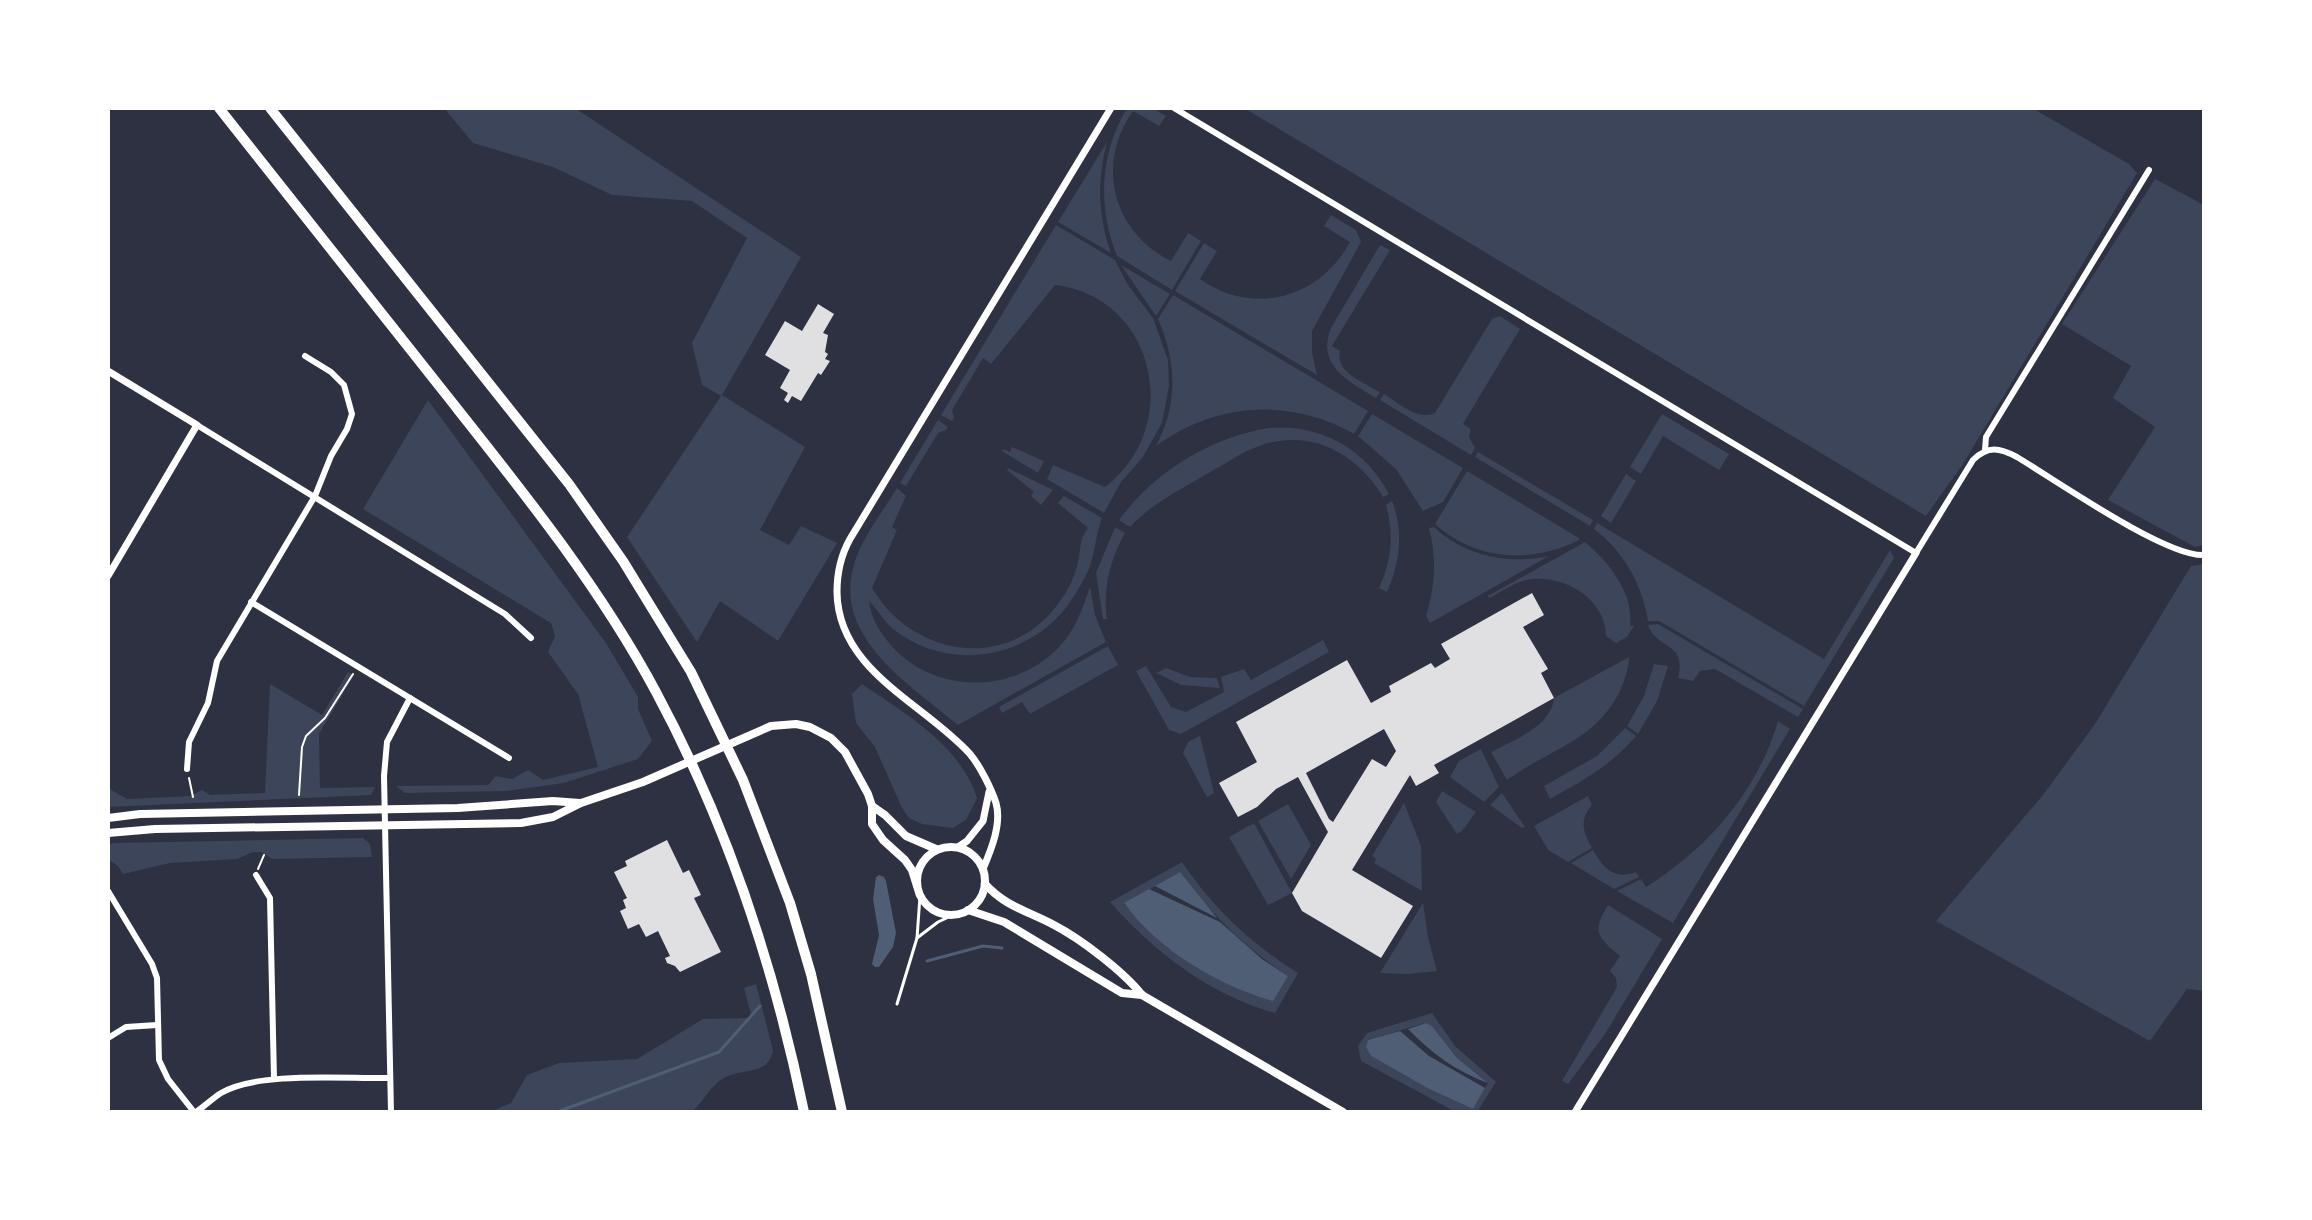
<svg xmlns="http://www.w3.org/2000/svg" width="2312" height="1220" font-family="'PT Sans Narrow',sans-serif">
<rect width="100%" height="100%" fill="#2d3142"/>
<g fill="#3c4559" fill-rule="evenodd">
<path d="M 444,108 L 580,108 L 579,111 L 801,257 L 722,395 L 805,447 L 760,530 L 789,545 L 801,526 L 837,543 L 778,641 L 720,601 L 697,642 L 627,537 L 721,396 L 702,385 L 692,343 L 747,238 L 692,201 L 612,195 L 553,167 L 473,143 Z"/>
<path d="M 1127,108 L 1152,108 L 1166,116 L 1159,126 L 1133,111 C 1095,164 1113,232 1171,261 L 1188,233 L 1201,241 L 1172,290 L 1117,256 C 1097,207 1100,153 1127,108 Z"/>
<path d="M 1244,108 L 2032,108 L 2129,164 L 2137,173 L 1963,464 L 1926,516 Z"/>
<path d="M 1107,142 C 1097,181 1098,215 1111,253 L 1058,222 Z"/>
<path d="M 2155,179 L 2204,205 L 2204,545 L 2195,547 L 2108,500 L 2155,427 L 2113,398 L 2131,366 L 2062,324 Z"/>
<path d="M 1331,215 L 1356,230 L 1361,242 L 1312,331 L 1312,353 L 1317,375 L 1175,291 L 1204,243 L 1217,251 L 1200,279 C 1253,317 1320,298 1350,242 L 1324,226 Z"/>
<path d="M 1056,225 L 1115,260 L 1128,285 L 1153,318 L 1168,360 L 1169,386 L 1162,423 L 1143,457 L 1121,482 L 1104,513 L 1047,479 L 1053,465 L 1105,487 C 1184,427 1156,297 1055,285 L 991,364 L 983,358 L 952,410 L 954,418 L 952,421 L 941,415 Z"/>
<path d="M 1380,245 L 1390,250 L 1332,346 L 1340,351 C 1335,373 1364,382 1380,392 L 1376,398 C 1348,381 1316,365 1331,328 Z"/>
<path d="M 1121,265 L 1170,294 L 1156,316 Z"/>
<path d="M 1173,295 L 1368,411 L 1354,434 C 1289,397 1216,403 1156,446 C 1178,405 1177,362 1158,319 Z"/>
<path d="M 1500,316 L 1520,329 L 1463,424 L 1471,429 L 1469,437 L 1475,448 L 1471,455 L 1380,400 L 1384,394 C 1399,403 1417,421 1435,413 L 1492,319 Z"/>
<path d="M 428,400 L 606,643 L 638,697 L 638,709 L 652,741 L 638,759 L 564,783 L 506,791 L 405,793 L 396,786 L 488,785 L 496,776 L 512,779 L 528,770 L 543,780 L 598,767 L 578,694 L 548,652 L 555,636 L 551,623 L 363,509 Z"/>
<path d="M 1372,414 L 1463,468 L 1443,502 L 1423,511 L 1396,469 L 1358,436 Z"/>
<path d="M 1662,414 L 1729,454 L 1719,470 L 1663,436 L 1641,474 L 1630,467 Z"/>
<path d="M 938,420 L 948,427 L 946,430 L 938,433 L 906,486 L 900,483 Z"/>
<path d="M 1269,428 C 1320,424 1365,448 1389,494 L 1383,497 C 1358,455 1314,430 1265,444 C 1244,450 1224,465 1205,475 C 1178,491 1151,504 1130,527 L 1119,520 C 1154,472 1211,437 1269,428 Z"/>
<path d="M 1012,447 L 1044,461 L 1038,473 L 1002,451 L 1003,449 L 1010,452 Z"/>
<path d="M 1478,452 L 1593,520 L 1590,526 L 1475,457 Z"/>
<path d="M 1008,468 L 1053,490 L 1041,505 L 1031,496 L 1034,492 L 1007,470 Z"/>
<path d="M 1467,471 L 1579,538 L 1579,540 C 1531,564 1476,561 1435,524 Z"/>
<path d="M 1626,474 L 1636,481 L 1611,523 L 1601,516 Z"/>
<path d="M 897,488 L 906,496 L 892,527 L 897,530 L 872,588 C 914,659 1011,672 1060,601 C 1069,589 1075,576 1078,562 C 1081,548 1079,539 1088,528 L 1058,503 L 1064,496 L 1102,518 C 1096,534 1095,551 1090,566 C 1087,574 1081,585 1076,593 C 1039,657 952,676 893,629 C 884,621 877,609 869,601 C 871,618 879,631 890,644 C 931,693 1009,695 1055,651 C 1074,634 1082,610 1090,587 L 1095,615 L 1106,642 L 958,725 C 908,683 828,635 856,558 C 865,534 883,511 897,488 Z"/>
<path d="M 1392,501 C 1404,531 1400,563 1387,592 L 1379,588 C 1392,560 1394,534 1386,505 Z"/>
<path d="M 1597,523 L 1824,659 L 1890,550 L 1894,558 L 1804,706 L 1659,621 L 1648,621 C 1642,584 1624,552 1594,529 Z"/>
<path d="M 1115,527 L 1125,533 C 1110,560 1103,588 1107,619 L 1103,619 L 1096,573 Z"/>
<path d="M 1434,527 C 1465,556 1508,565 1549,556 L 1430,623 L 1426,616 C 1435,587 1437,558 1429,528 Z"/>
<path d="M 1585,542 C 1608,561 1634,593 1630,625 L 1634,626 L 1627,637 L 1616,643 L 1606,636 C 1606,597 1558,571 1523,581 C 1511,584 1500,593 1489,598 L 1488,596 Z"/>
<path d="M 2204,564 L 2204,991 L 2187,989 L 2150,1041 L 1936,921 L 2043,795 L 2095,724 L 2191,566 Z"/>
<path d="M 1658,624 L 1803,709 L 1798,717 L 1715,669 L 1700,671 L 1693,681 L 1678,678 C 1687,640 1657,651 1648,625 Z"/>
<path d="M 1323,640 L 1329,652 L 1181,734 L 1169,730 L 1136,671 L 1146,666 L 1171,707 L 1186,712 L 1224,692 L 1221,677 L 1244,669 L 1251,680 Z"/>
<path d="M 1108,646 L 1118,665 L 1030,714 L 1022,702 L 1002,713 L 999,707 Z"/>
<path d="M 1629,657 C 1629,669 1624,682 1619,693 C 1595,741 1546,751 1507,780 L 1491,752 C 1513,740 1551,727 1554,698 Z"/>
<path d="M 1654,664 L 1668,666 L 1657,701 L 1638,734 L 1627,726 L 1644,696 Z"/>
<path d="M 1166,668 L 1190,677 L 1217,678 L 1220,688 L 1181,685 L 1156,673 Z"/>
<path d="M 348,672 L 354,675 L 319,734 L 320,788 L 375,787 L 371,795 L 108,807 L 108,788 L 127,799 L 190,796 L 202,790 L 210,795 L 265,793 L 270,684 L 322,715 Z"/>
<path d="M 862,684 C 905,713 961,746 977,798 L 966,820 L 953,828 L 922,824 L 909,818 L 902,808 L 875,747 L 856,723 L 852,694 Z"/>
<path d="M 1778,721 L 1790,729 L 1673,923 L 1617,891 L 1641,879 L 1646,887 C 1708,848 1757,792 1778,721 Z"/>
<path d="M 1625,728 L 1636,736 C 1612,765 1582,781 1550,799 L 1544,786 L 1597,756 Z"/>
<path d="M 1200,736 L 1214,793 L 1207,797 L 1183,753 L 1188,742 Z"/>
<path d="M 1481,749 L 1499,787 L 1484,802 L 1450,777 L 1459,761 Z"/>
<path d="M 1442,791 L 1476,812 L 1462,831 L 1457,834 L 1436,802 Z"/>
<path d="M 1502,793 L 1525,827 L 1522,828 L 1490,805 Z"/>
<path d="M 1588,796 L 1592,805 C 1579,820 1583,832 1592,848 L 1568,862 L 1548,850 L 1534,826 Z"/>
<path d="M 1404,803 L 1421,846 L 1422,891 L 1374,863 L 1376,859 L 1372,856 Z"/>
<path d="M 1288,804 L 1311,845 L 1291,879 L 1258,821 Z"/>
<path d="M 1254,823 L 1292,893 L 1268,905 L 1229,837 Z"/>
<path d="M 363,838 L 370,844 L 372,857 L 272,859 L 262,852 L 253,852 L 237,859 L 170,863 L 123,874 L 118,866 L 108,859 L 108,844 L 115,843 Z"/>
<path d="M 1593,850 C 1604,869 1614,880 1636,872 L 1639,877 L 1614,889 L 1571,863 Z"/>
<path d="M 1182,862 C 1214,909 1250,943 1298,973 L 1275,1013 C 1211,996 1153,951 1110,902 ZM 1180,872 C 1210,914 1245,947 1288,976 L 1178,954 L 1147,929 L 1124,904 Z"/>
<path d="M 1423,903 L 1428,937 L 1437,971 L 1408,974 L 1380,973 Z"/>
<path d="M 1608,905 L 1662,939 L 1605,1034 L 1568,1084 L 1562,1081 L 1617,987 L 1616,978 L 1610,971 L 1620,956 C 1598,937 1591,933 1608,905 Z"/>
<path d="M 756,984 L 773,1050 C 769,1077 740,1067 722,1079 C 710,1087 703,1102 692,1112 L 489,1112 L 511,1103 L 527,1075 L 559,1063 L 637,1059 L 703,1019 L 752,1018 L 744,988 Z"/>
<path d="M 1432,1013 L 1455,1046 L 1496,1082 L 1477,1112 L 1452,1110 L 1361,1061 L 1358,1046 L 1367,1033 ZM 1425,1023 L 1432,1026 L 1457,1058 L 1488,1083 L 1473,1109 L 1429,1089 L 1371,1056 L 1368,1040 Z"/>
</g>
<g fill="#4f5d75">
<path d="M 1180,872 L 1217,918 L 1155,886 Z"/>
<path d="M 879,875 L 884,877 L 886,881 L 896,933 L 893,947 L 879,967 L 875,967 L 872,964 L 879,935 L 873,899 L 876,877 Z"/>
<path d="M 1149,889 L 1220,922 L 1262,959 L 1288,976 L 1273,1001 C 1217,985 1158,950 1124,903 Z"/>
<path d="M 1426,1023 L 1432,1026 L 1457,1058 L 1488,1083 C 1457,1072 1431,1053 1408,1029 Z"/>
<path d="M 1400,1031 L 1429,1056 L 1485,1088 L 1473,1109 L 1429,1089 L 1371,1056 L 1366,1047 L 1368,1040 Z"/>
</g>
<g fill="none" stroke-linecap="round" stroke-linejoin="round">
<g stroke="#4f5d75" stroke-width="3">
<path d="M 927,961 L 983,946 L 1002,948"/>
<path d="M 557,1112 L 719,1052 L 760,1006"/>
</g>
</g>
<g fill="#e0e0e3" fill-rule="evenodd">
<path d="M 818,304 L 834,314 L 823,333 L 828,335 L 825,352 L 828,354 L 825,359 L 830,361 L 821,375 L 818,373 L 801,401 L 792,396 L 788,403 L 784,400 L 788,393 L 780,388 L 790,370 L 765,355 L 785,321 L 802,331 Z"/>
<path d="M 1532,593 L 1544,615 L 1523,627 L 1548,669 L 1541,673 L 1554,698 L 1434,765 L 1439,773 L 1416,786 L 1410,775 L 1352,870 L 1413,906 L 1381,958 L 1302,911 L 1292,893 L 1328,832 L 1298,777 L 1276,789 L 1257,807 L 1238,817 L 1219,783 L 1257,762 L 1236,722 L 1347,660 L 1371,703 L 1391,692 L 1389,686 L 1431,663 L 1435,668 L 1450,659 L 1441,644 ZM 1384,729 L 1396,751 L 1386,767 L 1372,759 L 1333,822 L 1329,819 L 1306,773 Z"/>
<path d="M 667,840 L 683,873 L 689,870 L 701,895 L 694,898 L 721,952 L 680,972 L 675,966 L 667,963 L 665,958 L 670,956 L 658,931 L 646,937 L 639,924 L 628,929 L 620,911 L 626,908 L 623,900 L 627,898 L 614,872 L 627,866 L 625,861 Z"/>
</g>
<g fill="none" stroke-linecap="round" stroke-linejoin="round">
<g stroke="#fff" stroke-width="2">
<path d="M 189,778 L 193,797"/>
<path d="M 299,795 L 302,747 L 306,736 L 325,718 L 353,674"/>
<path d="M 258,869 L 264,855"/>
</g>
<g stroke="#fff" stroke-width="3">
<path d="M 917,938 L 938,922 L 953,915"/>
<path d="M 897,1004 L 917,938 L 920,896"/>
</g>
<g stroke="#fff" stroke-width="6">
<path d="M 1174,108 L 1916,553 L 1973,460 C 1988,445 2000,448 2017,457 C 2055,480 2166,557 2204,555"/>
<path d="M 197,425 L 505,614 L 531,638"/>
<path d="M 1985,450 L 1986,437 L 2149,170"/>
<path d="M 251,602 L 509,758"/>
<path d="M 187,769 L 189,742 L 208,703 L 217,661 L 315,496 L 331,456 L 347,429 L 352,414 L 344,385 L 331,372 L 305,356"/>
<path d="M 256,875 L 270,898 L 274,1079"/>
<path d="M 108,891 L 152,964 L 157,978 L 159,1060 L 168,1079 L 194,1112"/>
<path d="M 108,1038 L 126,1027 L 157,1025"/>
<path d="M 196,1112 C 205,1106 213,1098 221,1093 C 258,1071 346,1079 389,1078"/>
<path d="M 391,1112 L 384,776 L 387,742 L 410,698"/>
</g>
<g stroke="#fff" stroke-width="7">
<path d="M 108,371 L 197,425 L 108,576"/>
<path d="M 958,847 L 967,841 L 983,821 L 989,792"/>
<path d="M 983,869 C 991,850 1002,824 996,803 C 991,788 980,766 970,754 C 924,703 838,671 837,592 C 837,574 841,555 850,539 L 1111,108"/>
<path d="M 1575,1112 L 1916,553"/>
</g>
<g stroke="#fff" stroke-width="8">
<path d="M 872,806 L 885,815 L 906,836 L 936,849"/>
<path d="M 108,818 L 140,814 L 458,808 L 553,801 L 580,803"/>
<path d="M 108,833 L 155,829 L 521,823 L 553,817 L 581,803 L 643,782 L 771,726 L 796,724 L 810,727 L 831,738 L 845,752 L 868,794 L 872,806 L 872,824 L 883,840 L 905,860 L 912,870 L 917,886"/>
<circle cx="951" cy="881" r="34"/>
<path d="M 985,884 C 1006,907 1028,911 1054,925 C 1081,939 1124,972 1142,995 L 1343,1112"/>
<path d="M 968,910 L 1004,922 L 1122,993 L 1142,995"/>
</g>
<g stroke="#fff" stroke-width="10">
<path d="M 219,108 C 294,203 369,297 444,392 C 520,488 598,584 656,692 C 727,824 774,966 804,1112"/>
<path d="M 270,108 L 569,484 L 623,561 L 691,672 L 743,780 L 790,903 L 811,974 L 842,1112"/>
</g>
</g>
<rect width="2312" height="1220" fill="none" stroke="#ffffff" stroke-width="220"/>
</svg>
